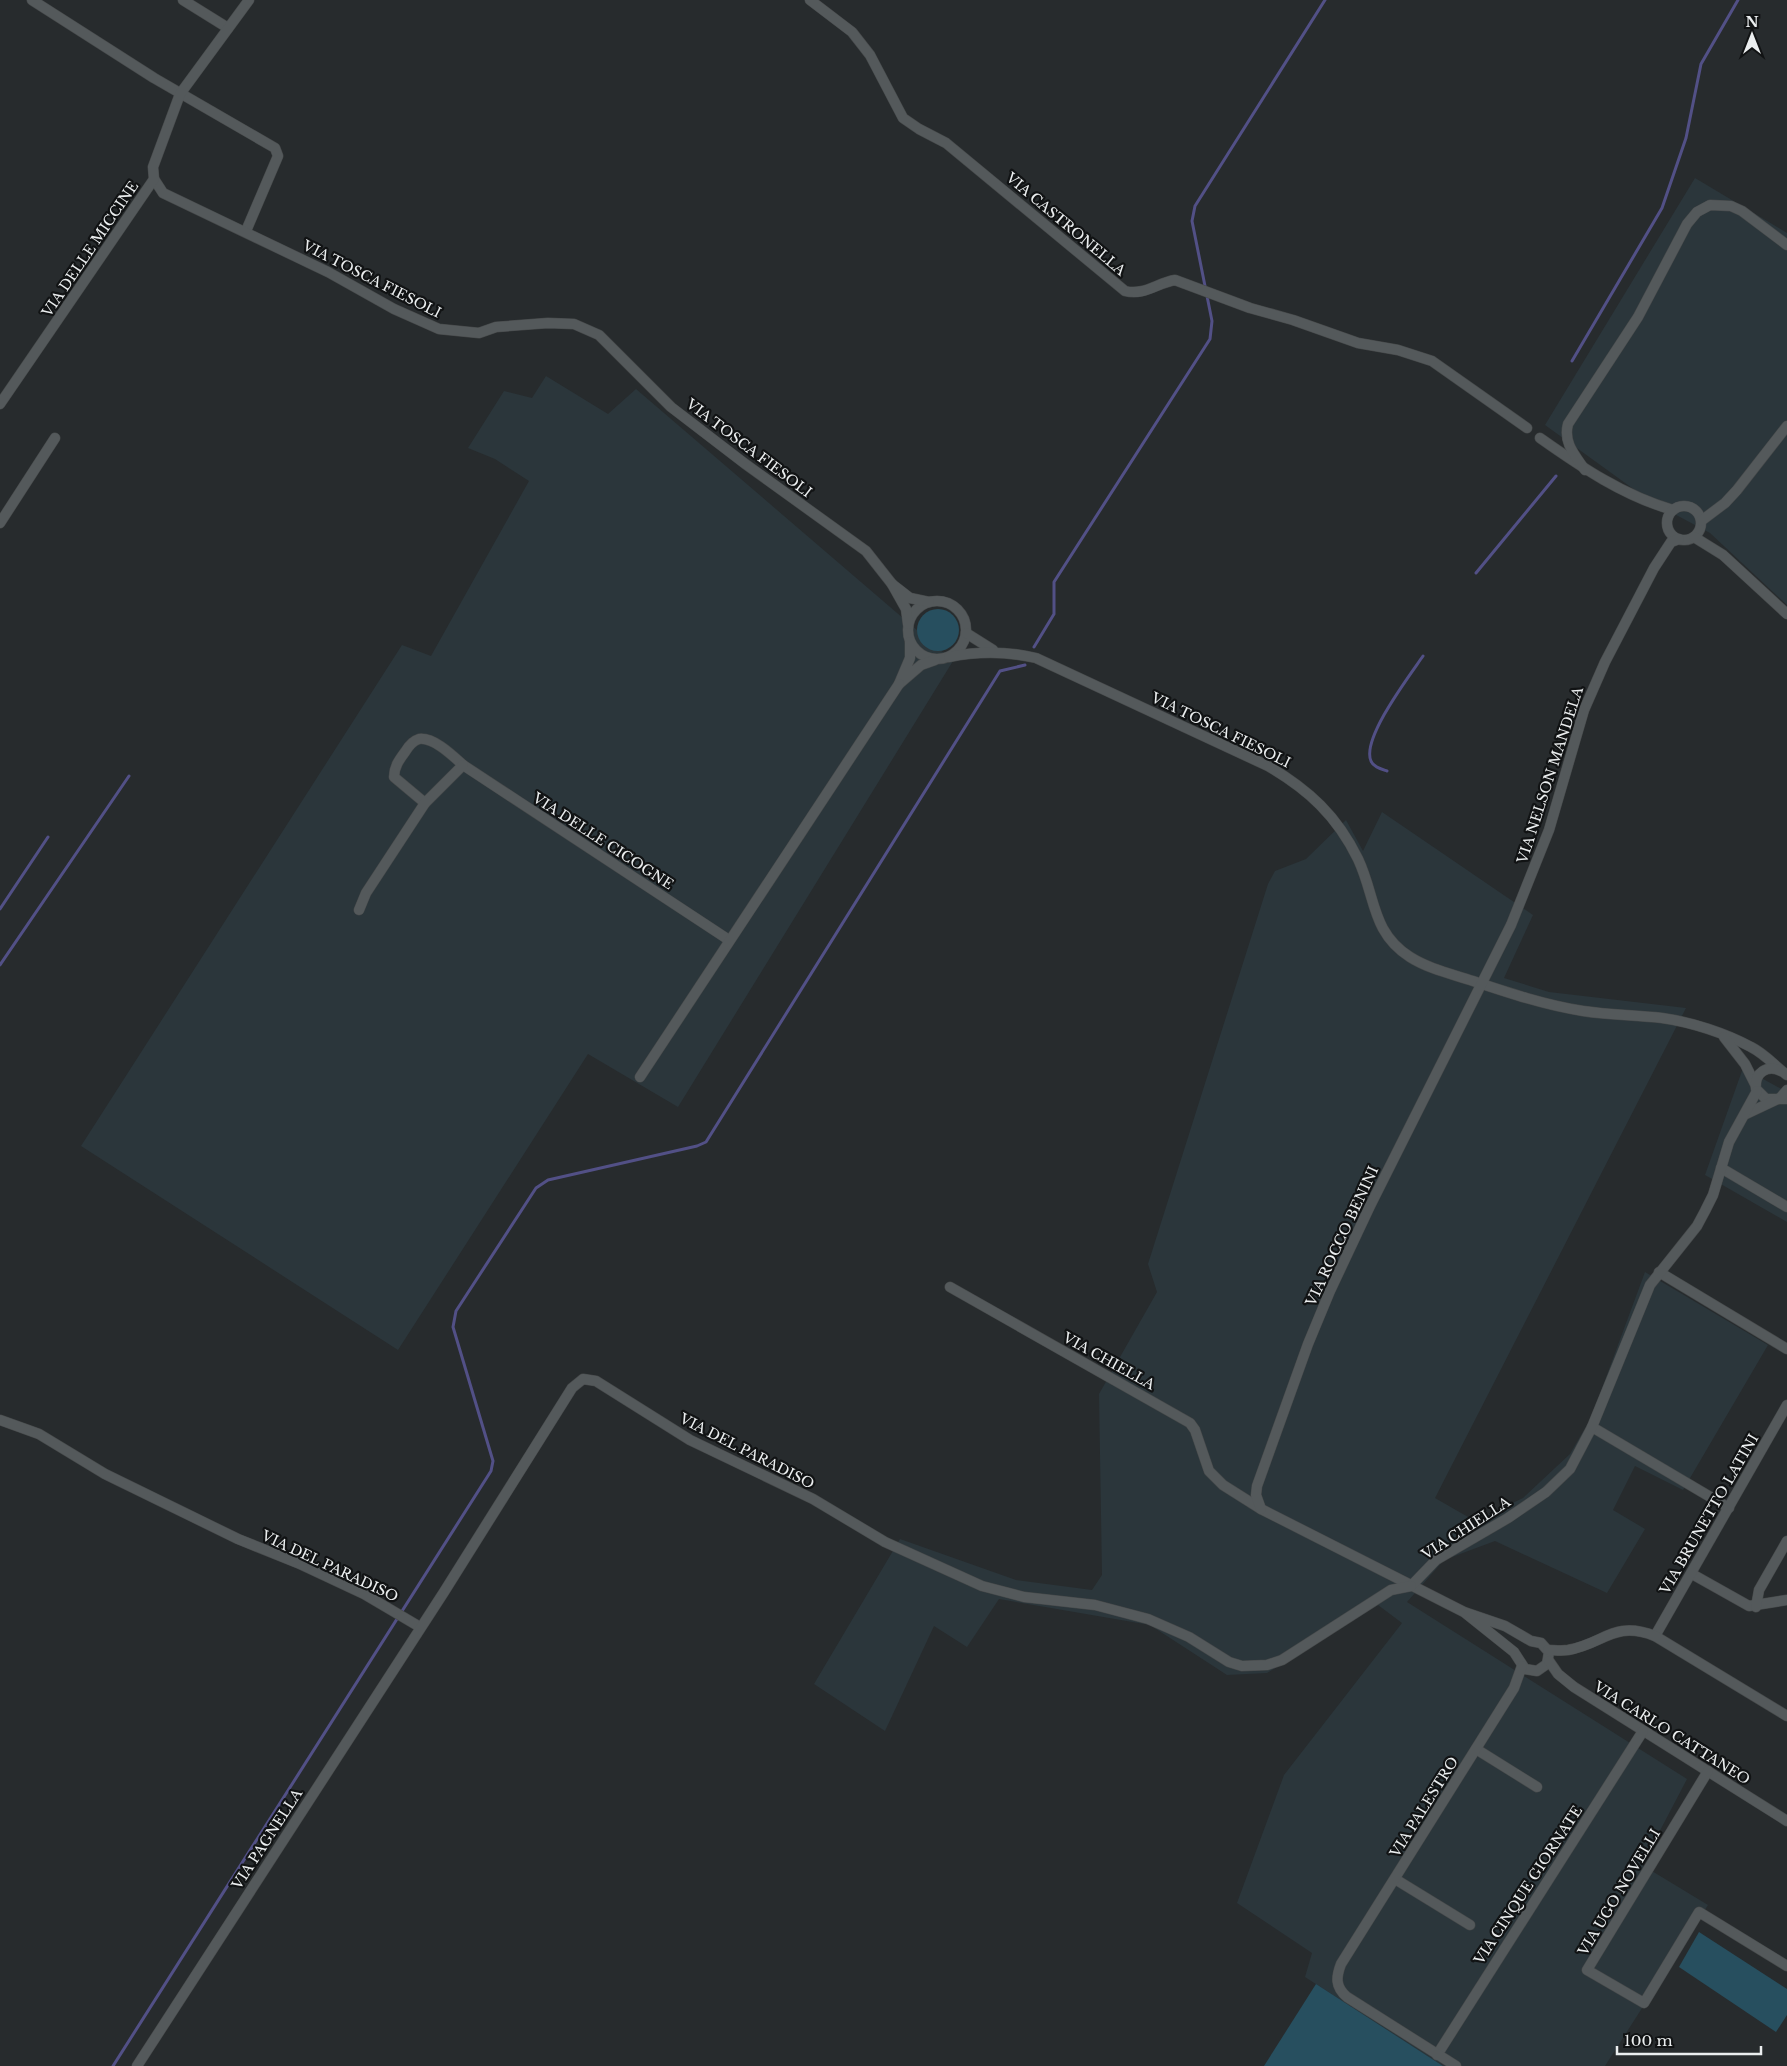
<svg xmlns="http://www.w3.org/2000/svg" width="1787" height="2066" font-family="'Libre Baskerville',serif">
<rect width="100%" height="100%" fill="#272b2d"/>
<g fill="#2b363b">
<path d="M 1695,178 L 1787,233 L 1787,605 L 1710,533 L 1650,501 L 1545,425 Z"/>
<path d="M 546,376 L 608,414 L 636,389 L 953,661 L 678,1107 L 588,1054 L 398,1350 L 81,1146 L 402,645 L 431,656 L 529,481 L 495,459 L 468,448 L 504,391 L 532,398 Z"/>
<path d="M 1382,812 L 1533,915 L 1504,978 L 1549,992 L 1686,1008 L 1435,1498 L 1475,1521 L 1523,1498 L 1570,1454 L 1591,1418 L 1645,1272 L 1768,1345 L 1683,1490 L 1635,1466 L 1613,1510 L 1645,1529 L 1607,1593 L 1495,1541 L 1444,1560 L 1407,1602 L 1687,1779 L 1642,1865 L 1708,1905 L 1605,2066 L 1443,2066 L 1305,1977 L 1312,1953 L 1237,1903 L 1284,1775 L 1402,1623 L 1378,1605 L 1267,1673 L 1227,1675 L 1150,1625 L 999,1599 L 967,1647 L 934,1626 L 885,1731 L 814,1684 L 900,1539 L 1016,1580 L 1092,1590 L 1102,1575 L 1099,1394 L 1157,1292 L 1148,1264 L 1268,884 L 1275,871 L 1306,859 L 1346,820 L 1363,851 Z"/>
<path d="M 1743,1068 L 1787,1092 L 1787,1222 L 1705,1175 Z"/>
</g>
<g fill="#274f5f">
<circle cx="938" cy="630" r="21"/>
<path d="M 1699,1932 L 1787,1989 L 1787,2015 L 1776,2032 L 1679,1967 Z"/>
<path d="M 1316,1984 L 1443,2066 L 1264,2066 Z"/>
</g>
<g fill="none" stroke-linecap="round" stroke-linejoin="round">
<g stroke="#525086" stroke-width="3">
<path d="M 1572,361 L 1662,208 L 1686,138 L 1701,64 L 1738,0"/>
<path d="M 1476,573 L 1556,476"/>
<path d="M 1034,647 L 1054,614 L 1054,582 L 1210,339 L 1212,321 L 1192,221 L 1195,206 L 1325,0"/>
<path d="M 1387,771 C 1381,769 1373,767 1371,761 C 1361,739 1410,675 1423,656"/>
<path d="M 0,909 L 48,837"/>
<path d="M 0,965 L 129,776"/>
<path d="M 113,2066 L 491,1471 L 493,1461 L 453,1327 L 456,1311 L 536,1188 L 548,1180 L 697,1146 L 706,1142 L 1000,671 L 1025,665"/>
</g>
<g stroke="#454849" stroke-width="11">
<g id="street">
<path d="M 32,0 L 154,78 L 275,148 L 278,156 L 246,231"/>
<path d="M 183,0 L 228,28"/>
<path d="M 810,0 L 852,32 L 870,55 L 903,118 L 919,129 L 946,143 L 1125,291 C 1144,296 1157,283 1175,280 L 1250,308 L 1293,320 L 1358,343 L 1398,350 L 1432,361 L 1527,428"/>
<path d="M 154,179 L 163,193 L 328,272 L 394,309 L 439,329 L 479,333 L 496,327 L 548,323 L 574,324 L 599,335 L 671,407 L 744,463 L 866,551 L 892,584"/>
<path d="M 0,404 L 154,179 L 153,167 L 180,94 L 249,0"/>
<path d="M 1540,438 C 1581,467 1624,496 1673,510"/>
<path d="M 1585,470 C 1575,455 1563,443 1568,424 L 1638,317 L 1687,224 L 1697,212 L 1710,205 L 1731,206 L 1742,211 L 1787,245"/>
<circle cx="1684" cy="523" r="17"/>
<path d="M 1701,521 L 1725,503 L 1737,490 L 1787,426"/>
<path d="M 0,523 L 55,438"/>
<path d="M 1694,537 L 1723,555 L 1787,614"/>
<circle cx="937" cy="630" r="29"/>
<path d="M 908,624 L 906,609 L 892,584 L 910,598 L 929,602"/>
<path d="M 966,633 L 993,650"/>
<path d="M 910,642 L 910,658 L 899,684 L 921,665 L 935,660"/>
<path d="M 949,657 C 978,651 1006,651 1036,658 L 1268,766 C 1309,790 1337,816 1358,859 C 1376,897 1371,932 1410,957 C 1429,969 1452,974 1473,981 C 1509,993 1545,1005 1583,1011 C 1609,1015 1635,1015 1662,1018 C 1691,1022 1725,1033 1751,1047 C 1765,1054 1775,1066 1787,1075"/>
<path d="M 425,803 L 394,777 C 394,767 399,760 405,752 C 408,747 412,741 419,739 C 434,737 453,756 463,765 L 729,940"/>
<path d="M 359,910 L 366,893 L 425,803 L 463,765"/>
<path d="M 1724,1037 L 1745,1064 L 1755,1084"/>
<path d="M 1781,1071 C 1767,1064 1754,1073 1756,1089 L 1766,1099 L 1787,1099"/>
<path d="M 640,1077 L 899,684"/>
<path d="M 1746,1114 L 1780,1098 L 1787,1090"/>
<path d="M 1721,1168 L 1787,1207"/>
<path d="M 1659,1272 L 1787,1349"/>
<path d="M 950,1287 L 1190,1423 L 1195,1430 L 1209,1471 L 1223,1485 L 1261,1509 L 1464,1612 L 1505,1626 L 1531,1641 L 1541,1643 L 1549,1652 L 1547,1664 L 1537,1671 L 1525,1669 L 1514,1652 L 1464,1612"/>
<path d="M 0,1420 L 39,1434 L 105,1474 L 238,1539 L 300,1564 L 364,1594 L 420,1627"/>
<path d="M 1592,1427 L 1729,1508"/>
<path d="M 1261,1509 L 1256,1495 L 1257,1486 L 1308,1344 L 1330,1291 L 1370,1206 L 1511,925 L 1549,830 L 1584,710 L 1605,662 L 1654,568 L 1671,542 L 1679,539"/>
<path d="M 1692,1574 L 1749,1606 L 1787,1600"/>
<path d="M 1411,1586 L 1436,1560 L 1508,1518 L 1546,1492 L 1570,1469 L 1592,1427 L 1650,1285 L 1697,1226 L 1705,1211 L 1713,1195 L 1729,1142 L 1757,1091"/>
<path d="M 1756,1607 L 1759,1590 L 1787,1541"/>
<path d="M 1655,1636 L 1787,1405"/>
<path d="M 1548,1650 C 1554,1650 1561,1651 1568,1650 C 1604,1644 1613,1620 1655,1636 L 1787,1716"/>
<path d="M 1549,1661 L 1558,1674 L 1574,1687 L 1787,1821"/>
<path d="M 1476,1749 L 1537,1787"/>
<path d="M 1708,1771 L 1587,1970 L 1644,2003 L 1699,1912 L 1787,1966"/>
<path d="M 1395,1879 L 1470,1925"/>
<path d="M 1437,2055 L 1643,1731"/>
<path d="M 137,2066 L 444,1592 L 572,1388 L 583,1379 L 596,1381 L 690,1440 L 813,1499 L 885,1542 L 982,1586 L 1024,1597 L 1095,1605 L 1148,1619 L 1189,1637 L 1229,1662 L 1242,1666 L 1267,1665 L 1282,1660 L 1391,1590 L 1411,1586"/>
<path d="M 1456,2066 L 1347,1997 C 1335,1987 1336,1977 1341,1964 L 1514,1688 L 1522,1666"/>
</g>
</g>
<use href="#street" stroke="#54595b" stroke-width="10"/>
</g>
<g text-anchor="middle" stroke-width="4.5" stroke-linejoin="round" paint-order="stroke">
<g font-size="14" fill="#ebeeef" stroke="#111314">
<text transform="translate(1066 224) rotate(40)" y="5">VIA CASTRONELLA</text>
<text transform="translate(90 249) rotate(-56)" y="5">VIA DELLE MICCINE</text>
<text transform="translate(372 279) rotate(27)" y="5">VIA TOSCA FIESOLI</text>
<text transform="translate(749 448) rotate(37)" y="5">VIA TOSCA FIESOLI</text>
<text transform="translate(1221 730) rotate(26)" y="5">VIA TOSCA FIESOLI</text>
<text transform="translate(1550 775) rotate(-72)" y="5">VIA NELSON MANDELA</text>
<text transform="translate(603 841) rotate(33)" y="5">VIA DELLE CICOGNE</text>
<text transform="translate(1342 1236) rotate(-65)" y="5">VIA ROCCO BENINI</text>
<text transform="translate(1109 1361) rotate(29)" y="5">VIA CHIELLA</text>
<text transform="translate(747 1451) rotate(27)" y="5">VIA DEL PARADISO</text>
<text transform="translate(1709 1514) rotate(-60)" y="5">VIA BRUNETTO LATINI</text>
<text transform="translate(1466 1528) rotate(-33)" y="5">VIA CHIELLA</text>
<text transform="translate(330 1566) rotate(25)" y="5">VIA DEL PARADISO</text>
<text transform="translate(1672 1733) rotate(32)" y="5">VIA CARLO CATTANEO</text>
<text transform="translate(1424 1807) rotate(-58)" y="5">VIA PALESTRO</text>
<text transform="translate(267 1839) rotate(-57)" y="5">VIA PAGNELLA</text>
<text transform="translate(1528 1885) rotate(-57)" y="5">VIA CINQUE GIORNATE</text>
<text transform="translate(1619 1892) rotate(-59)" y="5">VIA UGO NOVELLI</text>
</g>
</g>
<g transform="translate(1752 35)" stroke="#111314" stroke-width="4" paint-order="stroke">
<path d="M0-4L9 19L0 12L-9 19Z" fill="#ebeeef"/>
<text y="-8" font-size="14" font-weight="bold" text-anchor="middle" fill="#ebeeef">N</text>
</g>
<path d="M1617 2046v8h144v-8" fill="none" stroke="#ebeeef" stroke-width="2.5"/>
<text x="1624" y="2046" font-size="15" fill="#ebeeef" stroke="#111314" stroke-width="4" paint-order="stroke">100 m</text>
</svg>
